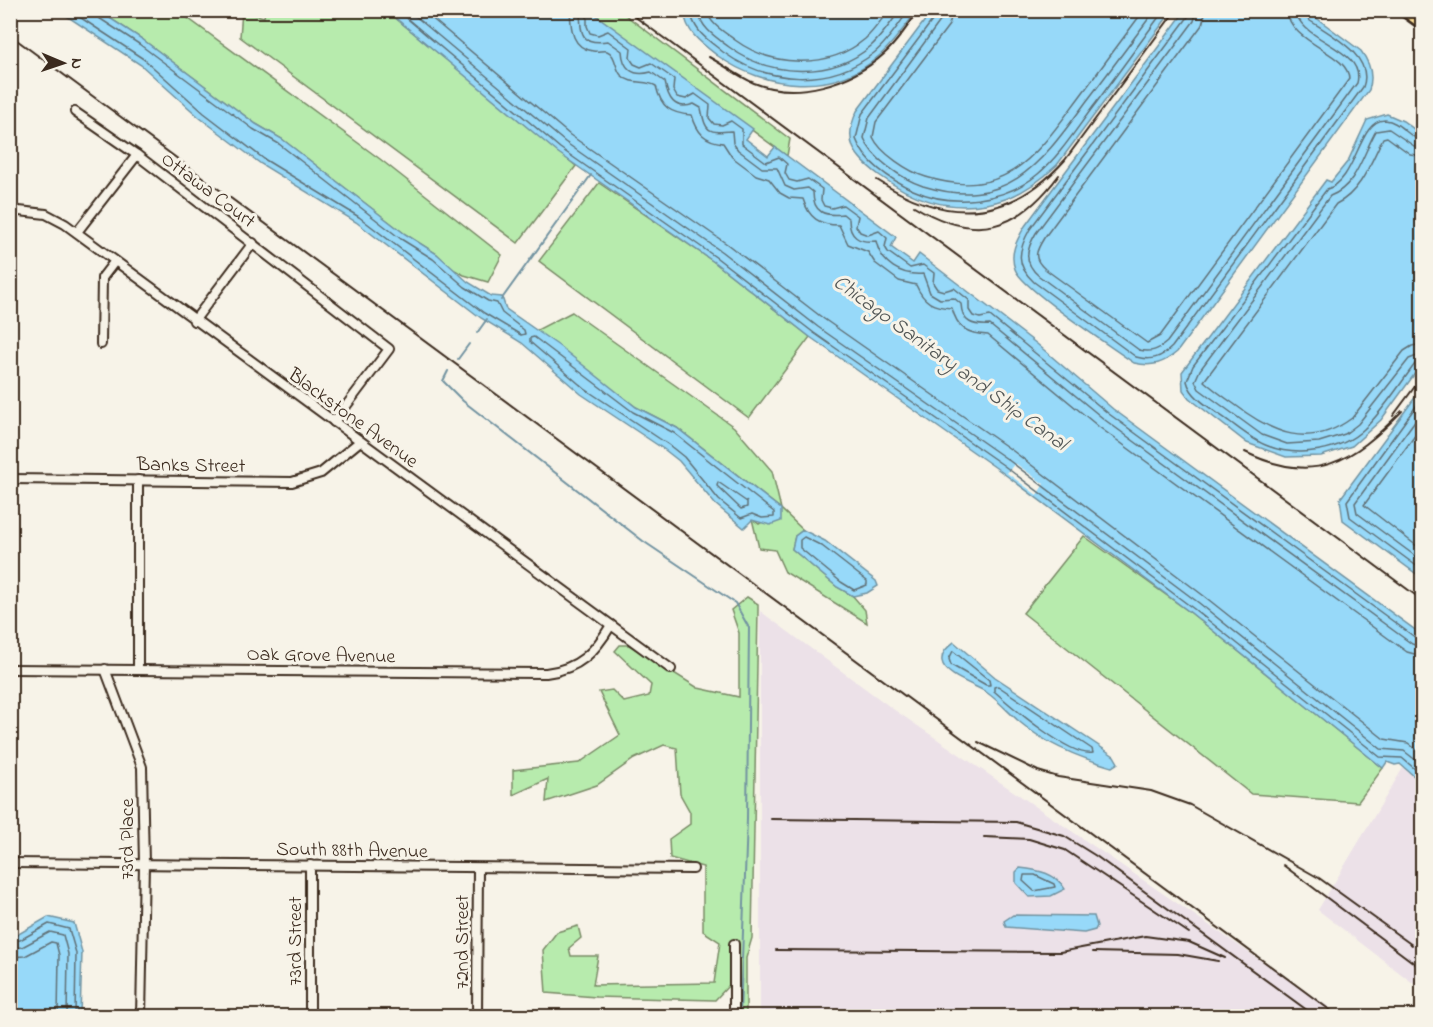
<svg xmlns="http://www.w3.org/2000/svg" width="1433" height="1027" font-family="'Indie Flower',sans-serif">
<rect width="100%" height="100%" fill="#f7f3e8"/>
<filter id="ink" filterUnits="userSpaceOnUse"><feTurbulence type="fractalNoise" baseFrequency=".0167" numOctaves="2"/><feDisplacementMap in="SourceGraphic" scale="12" xChannelSelector="R" yChannelSelector="G"/><feConvolveMatrix kernelMatrix="1 2 1 2 8 2 1 2 1" color-interpolation-filters="sRGB"/></filter>
<g filter="url(#ink)">
<g fill="#ece1e8">
<path d="M 760,611 L 893,709 L 1342,1016 L 760,1016 Z"/>
<path d="M 1403,768 L 1422,783 L 1422,990 L 1318,910 Z"/>
</g>
<g fill="#b7ebad" stroke="#798a66" stroke-width="1.5">
<path d="M 99,11 L 178,11 L 380,159 L 502,255 L 488,282 L 464,275 L 449,267 L 437,254 L 405,234 L 282,139 L 256,124 L 142,39 Z"/>
<path d="M 242,11 L 264,17 L 265,11 L 387,11 L 576,166 L 518,243 L 240,37 Z"/>
<path d="M 590,11 L 620,11 L 790,139 L 787,156 Z"/>
<path d="M 599,183 L 714,262 L 810,337 L 749,418 L 539,261 Z"/>
<path d="M 572,312 L 734,427 L 772,471 L 781,509 L 803,530 L 795,536 L 792,549 L 837,587 L 853,596 L 865,610 L 867,623 L 785,572 L 775,550 L 759,548 L 752,519 L 759,524 L 781,509 L 677,428 L 636,407 L 535,331 Z"/>
<path d="M 1084,536 L 1191,613 L 1383,768 L 1358,802 L 1251,794 L 1023,613 Z"/>
<path d="M 747,597 L 758,604 L 758,610 L 752,938 L 746,958 L 746,1016 L 737,1016 L 730,984 L 715,1000 L 596,997 L 546,993 L 543,950 L 557,932 L 578,926 L 581,938 L 569,948 L 571,956 L 598,956 L 593,985 L 714,983 L 720,942 L 703,931 L 703,867 L 670,858 L 669,839 L 690,824 L 690,812 L 680,794 L 677,748 L 664,745 L 634,759 L 597,785 L 546,802 L 548,779 L 513,795 L 513,770 L 579,763 L 620,735 L 599,692 L 612,690 L 624,702 L 649,696 L 651,685 L 615,651 L 620,645 L 629,645 L 698,688 L 739,697 L 739,633 L 731,610 Z"/>
</g>
<g fill="#97d9f9" stroke="#7293a1" stroke-width="1.5">
<path d="M 59,11 L 99,11 L 142,39 L 256,124 L 282,139 L 405,234 L 437,254 L 468,282 L 491,296 L 502,297 L 506,309 L 559,346 L 636,407 L 677,428 L 781,509 L 781,521 L 770,525 L 752,520 L 744,528 L 715,504 L 679,461 L 665,450 L 581,394 L 522,343 L 481,318 L 356,222 L 261,164 L 200,118 L 141,65 Z"/>
<path d="M 387,11 L 590,11 L 753,129 L 746,139 L 768,156 L 775,147 L 896,237 L 891,247 L 913,263 L 919,254 L 1037,344 L 1113,409 L 1422,635 L 1422,783 L 1400,764 L 1395,765 L 1387,762 L 1383,768 L 1191,613 L 999,470 L 810,337 L 714,262 L 557,152 Z"/>
<path d="M 684,11 L 917,10 L 917,11 C 905,26 894,43 879,56 C 834,97 764,89 718,56 C 701,43 686,33 684,11 Z"/>
<path d="M 932,11 L 932,10 L 1172,11 L 1057,165 C 1037,184 1014,200 986,204 C 946,211 912,199 879,175 C 855,157 842,142 857,111 Z"/>
<path d="M 1185,11 L 1307,11 L 1361,51 C 1370,63 1374,75 1369,90 L 1177,352 C 1163,364 1152,367 1134,363 C 1112,347 1022,289 1015,269 C 1009,253 1017,240 1025,226 Z"/>
<path d="M 1387,114 L 1403,121 L 1422,135 L 1422,364 L 1381,420 L 1352,446 L 1321,456 L 1286,457 L 1247,443 L 1189,398 L 1183,390 L 1182,372 L 1326,180 L 1331,182 L 1348,161 L 1367,120 Z"/>
<path d="M 1422,388 L 1422,578 L 1343,520 L 1340,499 Z"/>
<path d="M 803,530 L 825,541 L 876,581 L 878,586 L 867,593 L 853,596 L 837,587 L 792,549 L 795,536 Z"/>
<path d="M 954,642 L 995,677 L 1114,756 L 1118,763 L 1112,767 C 1080,758 1047,745 1021,723 C 1009,713 999,701 986,692 C 975,685 944,676 942,661 C 941,652 948,647 954,642 Z"/>
<path d="M 1020,868 C 1038,870 1056,873 1065,889 L 1051,896 L 1029,897 L 1016,883 L 1016,872 Z"/>
<path d="M 1013,915 L 1094,916 L 1097,926 L 1095,930 L 1084,933 L 1006,927 L 1004,921 Z"/>
<path d="M 48,917 L 74,923 L 82,952 L 80,1016 L 11,1016 L 11,935 L 17,935 Z"/>
</g>
<path fill="#f7f3e8" d="M 1015,463 L 1044,484 L 1037,495 L 1007,473 Z"/>
<g fill="none" stroke-linecap="round" stroke-linejoin="round">
<g stroke="#607076" stroke-width="1.5">
<path d="M 69,10 L 145,60 L 204,113 L 264,159 L 359,217 L 484,313 L 521,335 L 525,334 L 524,330 L 502,313 L 497,303 L 488,301 L 465,287 L 433,259 L 401,239 L 279,144 L 253,129 L 139,44 L 99,18 L 96,10"/>
<path d="M 397,10 L 560,148 L 717,258 L 814,333 L 1003,465 L 1194,609 L 1380,757 L 1402,758 L 1422,775"/>
<path d="M 408,10 L 565,142 L 722,252 L 818,327 L 1007,459 L 1199,603 L 1381,749 L 1404,751 L 1422,765"/>
<path d="M 422,10 L 570,135 L 727,244 L 824,319 L 1013,451 L 1204,596 L 1384,739 L 1408,743 L 1422,754"/>
<path d="M 570,10 C 571,28 571,48 593,51 C 598,52 603,50 607,51 C 616,54 615,69 621,75 C 632,86 645,79 656,86 C 661,107 670,114 692,115 C 697,133 705,141 723,143 L 732,157 L 756,175 L 769,179 L 780,193 L 789,198 L 803,199 C 809,218 819,225 839,225 L 848,244 L 868,252 L 875,263 L 899,281 L 916,285 C 924,303 933,307 952,308 C 957,328 967,334 988,335 L 1099,427 L 1407,652 L 1422,656"/>
<path d="M 580,10 C 581,34 580,45 608,41 L 622,51 C 623,69 633,77 651,72 L 665,82 C 668,98 674,111 694,104 L 701,108 C 706,133 708,133 732,131 L 733,143 L 738,150 L 762,168 L 777,168 L 785,186 L 794,190 L 808,188 L 813,192 C 813,214 826,216 843,214 L 849,219 C 849,237 859,243 876,241 C 881,264 901,276 923,274 L 930,293 L 940,299 L 954,298 L 961,304 C 962,323 973,326 990,325 L 1105,420 L 1412,644 L 1422,647"/>
<path d="M 587,10 L 587,26 L 590,33 L 598,35 L 608,31 L 631,48 L 630,58 L 634,64 L 641,67 L 651,63 L 674,79 L 673,90 L 677,97 L 686,99 L 695,94 L 710,105 L 709,118 L 714,124 L 722,125 L 731,121 L 742,129 L 742,144 L 766,162 L 779,157 L 787,164 L 785,173 L 789,180 L 797,182 L 808,179 L 822,189 L 821,200 L 824,206 L 832,208 L 843,205 L 858,216 L 856,226 L 860,232 L 868,235 L 879,231 L 887,238 L 885,247 L 888,252 L 910,268 L 923,265 L 934,273 L 933,283 L 937,289 L 944,291 L 954,288 L 969,300 L 969,310 L 973,316 L 980,318 L 990,316 L 1109,414 L 1416,638 L 1422,640"/>
<path d="M 690,10 C 694,32 707,39 723,52 C 767,84 830,88 874,53 C 888,42 898,25 909,10"/>
<path d="M 697,10 C 702,29 714,36 729,47 C 769,77 832,80 871,46 C 882,36 891,23 900,10"/>
<path d="M 706,10 C 711,25 723,31 735,40 C 772,67 828,70 865,39 C 874,31 881,20 889,10"/>
<path d="M 936,10 L 935,17 L 862,114 L 856,139 C 864,162 891,180 913,190 C 952,208 1005,202 1038,174 C 1061,155 1078,126 1096,103 C 1119,72 1141,41 1164,10"/>
<path d="M 944,10 L 941,20 L 869,118 L 864,138 C 871,158 902,179 923,186 C 1008,212 1041,163 1086,102 C 1109,72 1132,41 1155,10"/>
<path d="M 953,10 L 949,25 L 876,122 L 873,137 C 880,153 909,172 926,177 C 1006,202 1036,155 1078,99 C 1100,69 1122,40 1144,10"/>
<path d="M 1190,10 L 1188,17 L 1030,229 C 1018,250 1015,265 1034,282 L 1136,357 C 1151,361 1161,358 1172,347 L 1363,87 C 1375,55 1327,33 1306,18 L 1304,10"/>
<path d="M 1197,10 L 1194,21 L 1036,233 C 1026,250 1023,262 1039,276 L 1139,350 C 1151,353 1158,350 1167,342 L 1357,83 C 1366,48 1298,41 1296,10"/>
<path d="M 1206,10 L 1202,25 L 1044,238 C 1036,251 1032,258 1045,269 L 1147,343 L 1160,336 L 1349,79 C 1349,52 1289,44 1287,10"/>
<path d="M 1422,140 C 1408,138 1400,121 1385,120 C 1358,120 1357,181 1327,189 L 1193,366 L 1187,381 C 1191,399 1216,411 1230,422 C 1242,431 1254,441 1268,446 C 1298,458 1341,451 1364,429 C 1384,410 1399,385 1415,364 L 1422,361"/>
<path d="M 1422,147 L 1414,146 L 1389,129 L 1376,131 C 1363,153 1357,186 1330,196 L 1200,370 L 1195,381 L 1199,389 L 1262,435 L 1287,444 L 1319,442 L 1345,434 L 1358,424 L 1409,359 L 1422,354"/>
<path d="M 1422,156 L 1410,154 L 1387,137 L 1383,138 C 1371,162 1361,192 1336,204 L 1204,381 C 1213,389 1224,397 1234,404 C 1272,433 1309,450 1352,418 L 1404,351 L 1412,346 L 1422,344"/>
<path d="M 534,337 L 633,412 L 674,433 L 774,512 L 774,517 L 762,518 L 752,514 L 741,518 L 719,500 L 684,457 L 669,445 L 585,389 L 530,342 L 530,338 Z"/>
<path d="M 1422,398 L 1347,501 L 1350,517 L 1422,570"/>
<path d="M 1422,411 L 1355,503 L 1357,513 L 1422,561"/>
<path d="M 1422,426 L 1364,505 L 1422,550"/>
<path d="M 718,482 L 747,502 L 747,507 L 741,509 L 717,486 Z"/>
<path d="M 804,537 L 822,546 L 867,581 L 867,585 L 854,590 L 841,582 L 800,548 L 800,540 Z"/>
<path d="M 953,651 L 989,680 L 990,685 L 986,685 L 951,665 L 949,659 Z"/>
<path d="M 998,686 L 1092,749 L 1093,753 C 1071,758 1011,706 994,691 L 994,687 Z"/>
<path d="M 1024,875 L 1035,875 L 1054,884 L 1055,887 L 1034,891 L 1023,881 Z"/>
<path d="M 10,941 L 20,940 L 49,924 L 69,929 L 76,953 L 75,1016"/>
<path d="M 10,948 L 22,947 L 50,932 L 63,935 L 68,954 L 67,1016"/>
<path d="M 10,957 L 25,956 L 51,942 L 56,943 L 59,955 L 58,1016"/>
</g>
<g stroke="#7293a1" stroke-width="2">
<path d="M 501,300 L 591,175"/>
<path d="M 477,333 L 487,319"/>
<path d="M 458,359 L 469,344"/>
<path d="M 448,371 L 443,381 L 463,401 L 643,541 L 735,603 L 749,628 L 747,819 L 740,1016"/>
</g>
<g stroke="#3b2a1e" stroke-width="12">
<g id="minor">
<path d="M 75,112 L 137,155"/>
<path d="M 10,210 L 46,214 L 65,224 L 671,669"/>
<path d="M 77,232 L 137,155 L 389,349 L 334,422"/>
<path d="M 194,321 L 253,243"/>
<path d="M 101,344 L 102,278 L 115,261"/>
<path d="M 10,479 L 292,482 L 321,473 L 359,442"/>
<path d="M 138,480 L 138,669"/>
<path d="M 10,669 L 546,673 C 579,669 595,652 611,625"/>
<path d="M 105,669 L 142,767 L 144,864 L 141,1016"/>
<path d="M 10,863 L 693,869"/>
<path d="M 310,1016 L 310,865"/>
<path d="M 477,1016 L 478,868"/>
<path d="M 734,1016 L 734,944"/>
</g>
</g>
<g stroke="#3b2a1e" stroke-width="20">
<path id="motorway" d="M 1408,10 L 1422,20"/>
</g>
<use href="#minor" stroke="#f7f3e8" stroke-width="8"/>
<use href="#motorway" stroke="#fcde96" stroke-width="15"/>
<g stroke="#3b2a1e" stroke-width="2">
<path d="M 626,10 L 1422,600"/>
<path d="M 10,35 L 1338,1016"/>
<path d="M 709,57 C 724,65 738,76 754,83 C 796,100 851,84 884,54 C 898,42 908,25 919,10"/>
<path d="M 877,180 C 945,224 1009,223 1065,160 L 1176,10"/>
<path d="M 914,206 C 975,243 1018,231 1059,175"/>
<path d="M 1393,416 L 1422,377"/>
<path d="M 1245,452 C 1315,486 1352,462 1402,411"/>
<path d="M 978,742 L 1038,771 L 1058,777 L 1151,791 L 1190,805 L 1319,878 L 1412,945"/>
<path d="M 771,819 L 1016,822 L 1064,836 L 1096,856 L 1315,1016"/>
<path d="M 984,837 L 1029,839 L 1065,850 L 1189,933"/>
<path d="M 1283,865 L 1422,969"/>
<path d="M 776,950 L 1060,952 L 1145,936 L 1189,942 L 1225,958"/>
<path d="M 1093,952 L 1178,954 L 1218,961"/>
<path d="M 1065,1016 L 1102,1016"/>
</g>
</g>
</g>
<g text-anchor="middle" stroke-width="6" stroke-linejoin="round" paint-order="stroke">
<g font-size="20" fill="#3b2a1e" stroke="#f7f3e8">
<text transform="translate(209 189) rotate(37)" y="7">Ottawa Court</text>
<text transform="translate(354 417) rotate(36)" y="7">Blackstone Avenue</text>
<text transform="translate(191 464) rotate(1)" y="7">Banks Street</text>
<text transform="translate(321 654) rotate(1)" y="7">Oak Grove Avenue</text>
<text transform="translate(126 839) rotate(-90)" y="7">73rd Place</text>
<text transform="translate(352 849) rotate(1)" y="7">South 88th Avenue</text>
<text transform="translate(294 941) rotate(-90)" y="7">73rd Street</text>
<text transform="translate(461 942) rotate(-90)" y="7">72nd Street</text>
</g>
<g font-size="21" font-style="italic" fill="#525655" stroke="#f7f3e8">
<text transform="translate(951 362) rotate(36)" y="7">Chicago Sanitary and Ship Canal</text>
</g>
</g>
<rect width="1433" height="1027" fill="none" stroke="#f7f3e8" stroke-width="36"/>
<rect x="18" y="18" width="1397" height="991" fill="none" stroke="#3b2a1e" stroke-width="2" filter="url(#ink)"/>
<g transform="translate(63 63) rotate(92)" stroke="#f7f3e8" stroke-width="4.5" paint-order="stroke">
<path d="M0-4.5L10 22L0 15L-10 22Z" fill="#3b2a1e"/>
<text y="-9" font-size="16" font-weight="bold" text-anchor="middle" fill="#3b2a1e">N</text>
</g>
</svg>
